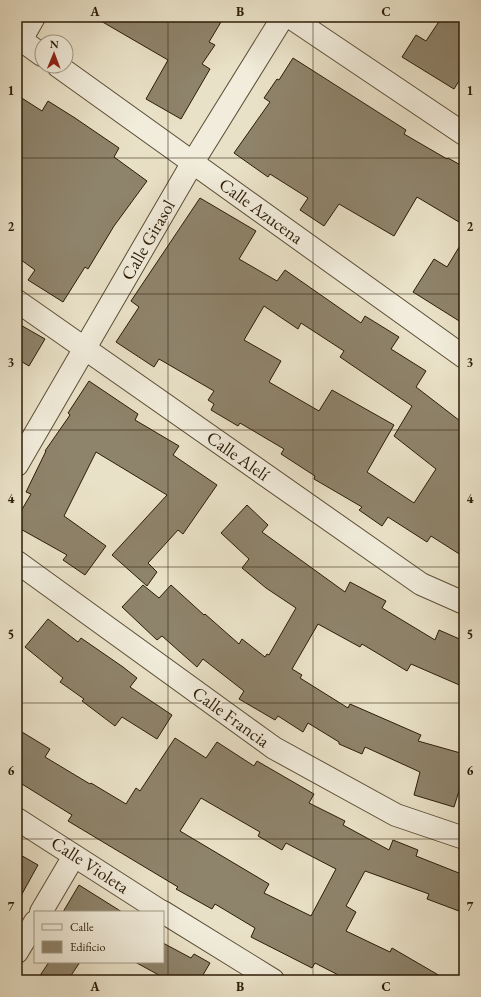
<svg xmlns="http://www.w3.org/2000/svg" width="481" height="997" font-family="'EB Garamond',serif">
<rect width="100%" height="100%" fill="#e9e1c7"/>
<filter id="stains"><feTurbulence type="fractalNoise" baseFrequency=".005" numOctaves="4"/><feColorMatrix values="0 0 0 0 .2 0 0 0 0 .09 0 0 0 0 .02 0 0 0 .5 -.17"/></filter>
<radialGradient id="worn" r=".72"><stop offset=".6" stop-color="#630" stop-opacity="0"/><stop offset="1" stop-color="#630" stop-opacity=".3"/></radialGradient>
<g fill="#8e836b" stroke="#2c1d07" fill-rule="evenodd">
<path d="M 94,17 L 224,17 L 209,42 L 215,45 L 202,64 L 210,69 L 181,119 L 146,99 L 168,60 Z"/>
<path d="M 442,17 L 464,17 L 464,73 L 454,89 L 402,57 L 416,35 L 426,41 Z"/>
<path d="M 293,58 L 406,130 L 404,134 L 447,159 L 448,158 L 464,167 L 464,225 L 417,197 L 394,236 L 339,204 L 324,226 L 300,210 L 308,198 L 270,174 L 268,177 L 234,153 L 270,102 L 264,98 L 277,79 L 279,80 Z"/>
<path d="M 17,95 L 42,111 L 48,101 L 75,118 L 119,148 L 114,157 L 147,181 L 114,226 L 88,269 L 85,267 L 63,302 L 28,280 L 35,270 L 17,257 Z"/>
<path d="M 200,198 L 256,231 L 239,259 L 277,281 L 285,270 L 361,323 L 365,316 L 399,337 L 391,349 L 426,371 L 416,387 L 464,424 L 464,557 L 431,536 L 427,542 L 388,517 L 382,526 L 359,510 L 362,507 L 314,479 L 315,476 L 281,454 L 284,449 L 240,423 L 238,426 L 211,410 L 214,404 L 208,400 L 214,391 L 159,359 L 154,367 L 116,342 L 139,307 L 131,301 ZM 264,306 L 298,329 L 301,323 L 344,351 L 340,357 L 412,406 L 394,436 L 436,469 L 414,503 L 367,472 L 394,425 L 332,390 L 319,411 L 269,382 L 281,361 L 244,340 Z"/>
<path d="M 464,239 L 464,324 L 413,292 L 434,259 L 447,267 Z"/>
<path d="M 17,323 L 45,339 L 29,366 L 17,359 Z"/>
<path d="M 89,381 L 138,414 L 135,420 L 179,446 L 173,455 L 217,485 L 183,534 L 178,530 L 148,563 L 157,572 L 147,586 L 112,555 L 167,495 L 96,452 L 64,516 L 106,546 L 85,575 L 63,560 L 67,555 L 17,527 L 17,518 L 31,494 L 26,492 L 46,451 L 45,451 L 70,415 L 68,413 Z"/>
<path d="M 247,505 L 268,525 L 262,532 L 345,592 L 350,582 L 386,601 L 382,608 L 435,640 L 439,630 L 464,641 L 464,687 L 411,664 L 407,671 L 362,644 L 360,647 L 318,624 L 292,669 L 302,675 L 300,678 L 348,708 L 350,704 L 421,735 L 418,741 L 464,754 L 464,775 L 454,807 L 414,795 L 420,772 L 365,747 L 362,754 L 339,744 L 339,742 L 308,723 L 303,732 L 278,716 L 275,720 L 239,699 L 244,691 L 203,659 L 197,667 L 162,636 L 157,640 L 122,607 L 143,585 L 159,598 L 171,585 L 204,615 L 205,614 L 239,644 L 242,639 L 265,657 L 267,654 L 269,655 L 296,608 L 266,588 L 242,568 L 249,559 L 221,533 Z"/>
<path d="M 48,619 L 78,642 L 81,638 L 123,667 L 137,678 L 130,687 L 172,715 L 157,739 L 122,717 L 115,726 L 82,701 L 84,699 L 60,682 L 63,678 L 25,647 Z"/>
<path d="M 17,729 L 50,749 L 45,757 L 90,784 L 91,783 L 126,804 L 136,788 L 140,791 L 175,738 L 206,758 L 217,742 L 254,766 L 257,761 L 314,794 L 309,803 L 345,821 L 343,825 L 389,850 L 393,840 L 418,850 L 416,856 L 464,875 L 464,899 L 459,911 L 427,899 L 429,894 L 365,871 L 346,906 L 356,912 L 346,931 L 390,952 L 392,948 L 447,980 L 348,980 L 315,963 L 312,968 L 251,937 L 255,928 L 215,904 L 212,909 L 176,889 L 178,887 L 68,821 L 72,815 L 17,781 ZM 201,798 L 260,832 L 258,836 L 282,850 L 286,843 L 336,869 L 311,916 L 264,893 L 269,884 L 180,831 Z"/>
<path d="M 17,853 L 38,865 L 17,903 Z"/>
<path d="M 79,885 L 122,912 L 63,912 Z"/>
<path d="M 163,943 L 191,958 L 194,954 L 210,963 L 200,980 L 168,980 L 135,962 L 163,962 Z"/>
<path d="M 49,962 L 80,962 L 68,980 L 37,980 Z"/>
</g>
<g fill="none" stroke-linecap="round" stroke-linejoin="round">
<g stroke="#5b4e37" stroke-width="24">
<g id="minor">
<path d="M 290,17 L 464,134"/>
<path d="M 17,37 L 42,55"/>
<path d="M 21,40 L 34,17"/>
<path d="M 58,66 L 464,357"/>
<path d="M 17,301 L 421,584 L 464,603"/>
<path d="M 17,465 L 193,162 L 283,17"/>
<path d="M 17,562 L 274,748 L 396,815 L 464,838"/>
<path d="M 17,819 L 162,912"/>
<path d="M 41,912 L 74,856"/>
<path d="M 163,912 L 273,980"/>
<path d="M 17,952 L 35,922"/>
</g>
</g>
<use href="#minor" stroke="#f1ecdb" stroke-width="22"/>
</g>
<path fill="none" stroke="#2c1d07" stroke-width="1" stroke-opacity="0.55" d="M 168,17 L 168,980M 313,17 L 313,980M 17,158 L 464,158M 17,294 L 464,294M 17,430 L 464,430M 17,567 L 464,567M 17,703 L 464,703M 17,839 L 464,839"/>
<g text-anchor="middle" stroke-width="4" stroke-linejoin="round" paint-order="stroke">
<g font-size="18" fill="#2c1d07" stroke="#f1ecdb">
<text transform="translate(261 211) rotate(36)" y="6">Calle Azucena</text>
<text transform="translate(148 240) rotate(-60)" y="6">Calle Girasol</text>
<text transform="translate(238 456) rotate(35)" y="6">Calle Alelí</text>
<text transform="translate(231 717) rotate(36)" y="6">Calle Francia</text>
<text transform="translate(90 865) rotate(33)" y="6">Calle Violeta</text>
</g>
</g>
<rect width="481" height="997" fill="none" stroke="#e9e1c7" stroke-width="44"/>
<rect x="34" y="911" width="130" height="52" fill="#f1ecdb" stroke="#a29986"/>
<rect x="42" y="924" width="20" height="6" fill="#f1ecdb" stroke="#a29986"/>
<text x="70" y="931" font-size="12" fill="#2c1d07">Calle</text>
<rect x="42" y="941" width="20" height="12" fill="#8e836b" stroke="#a29986"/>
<text x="70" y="951" font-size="12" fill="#2c1d07">Edificio</text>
<g transform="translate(54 54) rotate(1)"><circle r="19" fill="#f1ecdb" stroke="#a29986"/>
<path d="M0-3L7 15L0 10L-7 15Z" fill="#8f2418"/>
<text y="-6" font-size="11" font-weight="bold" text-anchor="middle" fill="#2c1d07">N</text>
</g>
<rect x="22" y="22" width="437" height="953" fill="none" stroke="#2c1d07" stroke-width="1.5"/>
<g font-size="13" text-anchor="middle" font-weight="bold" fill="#2c1d07">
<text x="95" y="16">A</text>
<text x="240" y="16">B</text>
<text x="386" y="16">C</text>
<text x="11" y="95">1</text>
<text x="470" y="95">1</text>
<text x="11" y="231">2</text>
<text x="470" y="231">2</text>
<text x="11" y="367">3</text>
<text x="470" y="367">3</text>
<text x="11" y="503">4</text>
<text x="470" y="503">4</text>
<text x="11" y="639">5</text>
<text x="470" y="639">5</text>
<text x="11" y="775">6</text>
<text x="470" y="775">6</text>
<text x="11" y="911">7</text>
<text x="470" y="911">7</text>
<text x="95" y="991">A</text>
<text x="240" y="991">B</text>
<text x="386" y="991">C</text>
</g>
<rect width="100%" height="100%" filter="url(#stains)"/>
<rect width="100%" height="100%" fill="url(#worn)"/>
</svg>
